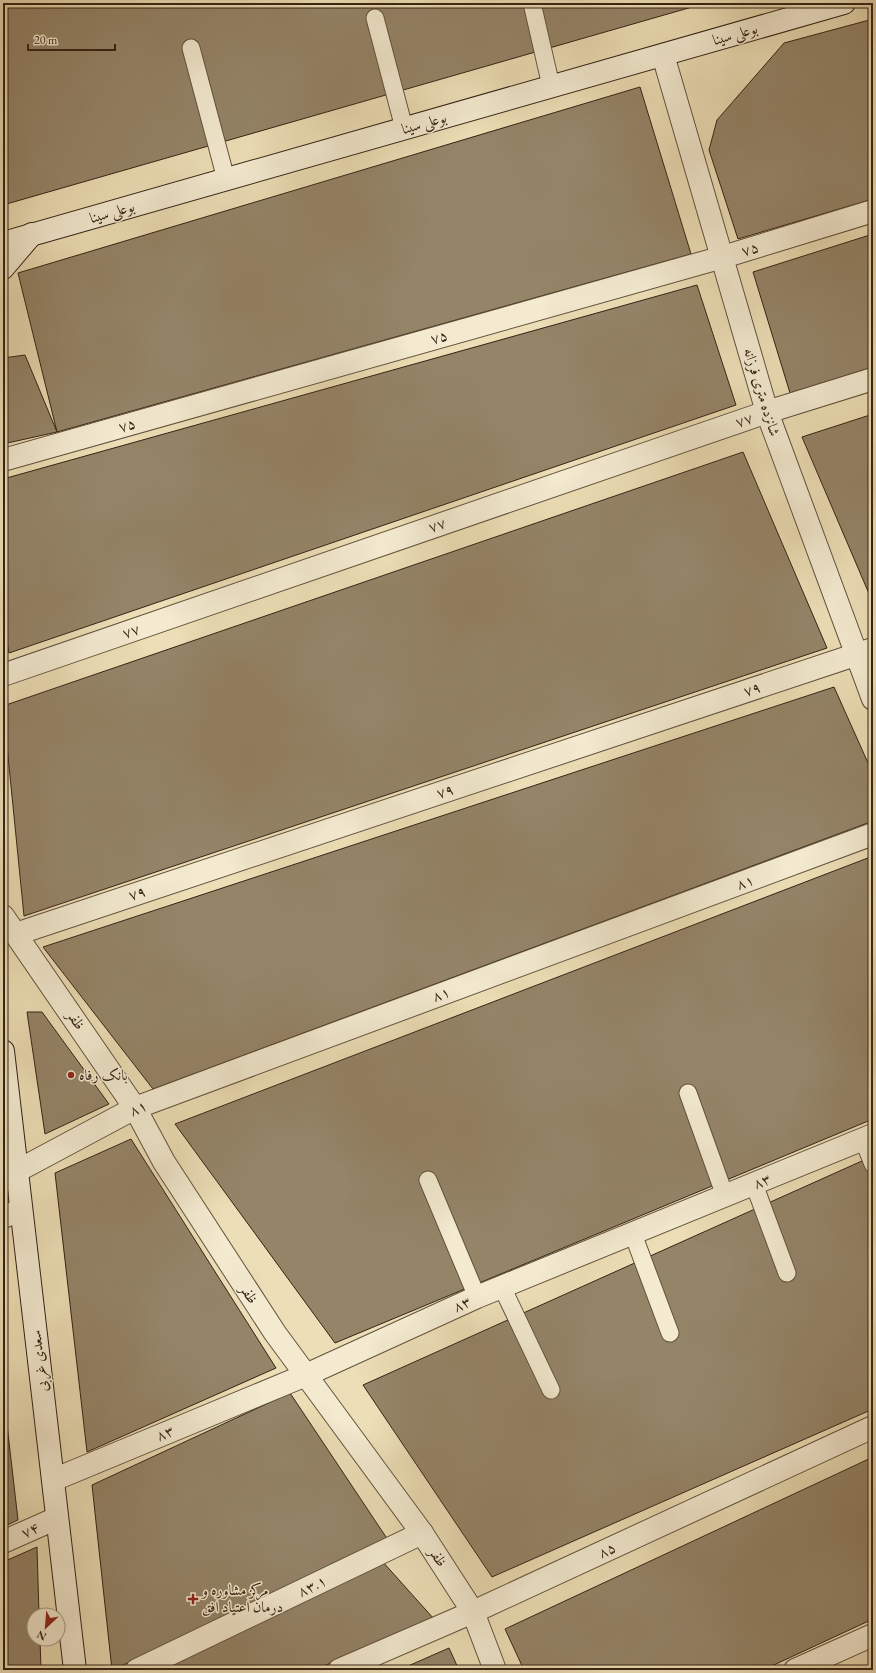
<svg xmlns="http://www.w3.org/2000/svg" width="876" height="1673" font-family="'EB Garamond',Amiri,serif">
<rect width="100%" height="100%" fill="#ecdeb6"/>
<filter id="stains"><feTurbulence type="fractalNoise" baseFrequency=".005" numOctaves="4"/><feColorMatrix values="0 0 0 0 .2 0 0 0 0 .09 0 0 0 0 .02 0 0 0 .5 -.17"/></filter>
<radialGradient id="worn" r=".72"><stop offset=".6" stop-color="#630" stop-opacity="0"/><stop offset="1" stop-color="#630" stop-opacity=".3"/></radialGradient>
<g fill="#948468" stroke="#342314">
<path d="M 3,3 L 706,3 L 3,205 Z"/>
<path d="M 873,19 L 873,199 L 738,239 L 709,150 L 717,120 L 784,43 Z"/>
<path d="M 640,87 L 691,254 L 57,432 L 18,273 Z"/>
<path d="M 873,234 L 873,367 L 790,393 L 753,272 Z"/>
<path d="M 697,285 L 736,405 L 9,653 L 3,622 L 3,479 Z"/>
<path d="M 25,355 L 57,432 L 3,444 L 3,358 Z"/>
<path d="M 873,414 L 873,603 L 802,437 Z"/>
<path d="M 743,452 L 827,648 L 24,916 L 3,706 Z"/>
<path d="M 834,687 L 873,774 L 873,821 L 153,1089 L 43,947 Z"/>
<path d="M 873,856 L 873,1119 L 335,1343 L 175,1124 Z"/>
<path d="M 27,1012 L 42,1012 L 109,1104 L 45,1134 Z"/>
<path d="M 131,1139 L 276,1368 L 87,1452 L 55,1173 Z"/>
<path d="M 873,1156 L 873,1409 L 492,1577 L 363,1385 Z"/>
<path d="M 3,1390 L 18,1520 L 3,1527 Z"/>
<path d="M 290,1393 L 390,1543 L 112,1670 L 92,1485 Z"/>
<path d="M 873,1457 L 873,1619 L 763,1670 L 524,1670 L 505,1629 Z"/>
<path d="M 37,1547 L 39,1615 L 34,1615 L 34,1639 L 40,1639 L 41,1670 L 3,1670 L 3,1562 Z"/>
<path d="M 382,1561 L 434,1619 L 314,1670 L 159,1670 Z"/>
<path d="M 449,1648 L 459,1670 L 399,1670 Z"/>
</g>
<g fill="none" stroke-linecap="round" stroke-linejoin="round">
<g stroke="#62523c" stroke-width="19">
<g id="lane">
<path d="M 532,3 L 551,86"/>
<path d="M 375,18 L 404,128"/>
<path d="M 191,48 L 226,179"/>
<path d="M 688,1093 L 725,1196"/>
<path d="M 863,1139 L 873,1164"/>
<path d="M 428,1180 L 477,1297"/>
<path d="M 754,1184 L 787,1273"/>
<path d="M 633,1234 L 670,1333"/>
<path d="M 502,1287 L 551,1390"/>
</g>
</g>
<g stroke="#62523c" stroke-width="24">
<g id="street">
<path d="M 663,55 L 767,412 L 873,699"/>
<path d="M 3,460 L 723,257 L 873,211"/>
<path d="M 3,675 L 767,412 L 873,379"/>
<path d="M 3,916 L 135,1108 L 164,1162 L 275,1333 L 422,1533 L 473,1612 L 495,1670"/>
<path d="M 16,934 L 873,649"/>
<path d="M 17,1171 L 135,1108 L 873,834"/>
<path d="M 3,1217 L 21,1210"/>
<path d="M 53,1480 L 306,1375 L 477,1297 L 873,1135"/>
<path d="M 3,1542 L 57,1518"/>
<path d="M 137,1670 L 422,1533"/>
<path d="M 339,1670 L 473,1612 L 873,1427"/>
<path d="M 795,1670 L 873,1635"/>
</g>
</g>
<g stroke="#342314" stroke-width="24">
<g id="secondary">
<path d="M 3,243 L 844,3"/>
<path d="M 3,268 L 32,234"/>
<path d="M 3,1051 L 75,1670"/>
</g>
</g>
<use href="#lane" stroke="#f3ead0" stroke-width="17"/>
<use href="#street" stroke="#f3ead0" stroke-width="22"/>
<use href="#secondary" stroke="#f3ead0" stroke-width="22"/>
</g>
<g fill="#8f2418" stroke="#f3ead0" stroke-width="1.5">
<circle cx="71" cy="1075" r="4"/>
<path d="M191 1593h4v4h4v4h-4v4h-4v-4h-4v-4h4z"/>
</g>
<g text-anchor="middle" stroke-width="3" stroke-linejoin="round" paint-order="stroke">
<g font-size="15" fill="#342314" stroke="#f3ead0">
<text transform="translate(735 34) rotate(-16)" y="5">بوعلی سینا</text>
<text transform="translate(424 123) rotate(-16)" y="5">بوعلی سینا</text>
<text transform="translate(112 212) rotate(-16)" y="5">بوعلی سینا</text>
<text transform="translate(750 249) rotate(-17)" y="5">۷۵</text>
<text transform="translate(439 337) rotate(-16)" y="5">۷۵</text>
<text transform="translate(762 392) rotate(73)" y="5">شانزده متری فرزانه</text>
<text transform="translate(744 420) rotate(-19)" y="5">۷۷</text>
<text transform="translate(127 425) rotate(-16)" y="5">۷۵</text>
<text transform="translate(437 525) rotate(-19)" y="5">۷۷</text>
<text transform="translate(131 631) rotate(-19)" y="5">۷۷</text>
<text transform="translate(752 689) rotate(-18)" y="5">۷۹</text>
<text transform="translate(445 791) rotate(-18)" y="5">۷۹</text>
<text transform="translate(745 882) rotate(-20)" y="5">۸۱</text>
<text transform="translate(137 893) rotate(-18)" y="5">۷۹</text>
<text transform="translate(441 994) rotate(-20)" y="5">۸۱</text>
<text transform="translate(76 1020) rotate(56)" y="5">ظفر</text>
<text transform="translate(138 1108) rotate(-24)" y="5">۸۱</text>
<text transform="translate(762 1181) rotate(-22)" y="5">۸۳</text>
<text transform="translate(249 1294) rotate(57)" y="5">ظفر</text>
<text transform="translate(462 1304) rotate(-24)" y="5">۸۳</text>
<text transform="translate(39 1361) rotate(-97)" y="5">سعدی غربی</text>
<text transform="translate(165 1433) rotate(-23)" y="5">۸۳</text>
<text transform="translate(30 1530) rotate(-24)" y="5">۷۴</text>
<text transform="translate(607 1550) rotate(-25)" y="5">۸۵</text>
<text transform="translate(438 1557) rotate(57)" y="5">ظفر</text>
<text transform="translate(312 1586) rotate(-26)" y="5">۸۳.۱</text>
</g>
<g font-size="15" fill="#342314" stroke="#f3ead0" text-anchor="start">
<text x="79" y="1080">بانک رفاه</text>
<text x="202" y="1595">مرکز مشاوره و<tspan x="202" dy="17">درمان اعتیاد افق</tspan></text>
</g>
</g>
<rect width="876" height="1673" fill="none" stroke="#ecdeb6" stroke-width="16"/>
<rect x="4" y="4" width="868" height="1665" fill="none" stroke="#342314" stroke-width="2"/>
<rect x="8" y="8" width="860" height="1657" fill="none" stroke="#342314"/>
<g transform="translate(46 1627) rotate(206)"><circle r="19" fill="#f3ead0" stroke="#a79a85"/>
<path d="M0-3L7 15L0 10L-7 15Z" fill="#8f2418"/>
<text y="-6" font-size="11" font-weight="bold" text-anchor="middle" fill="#342314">N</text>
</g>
<path d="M28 44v6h87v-6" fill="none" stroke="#342314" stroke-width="2"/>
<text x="34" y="44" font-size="12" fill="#342314" stroke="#f3ead0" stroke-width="3" paint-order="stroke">20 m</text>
<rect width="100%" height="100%" filter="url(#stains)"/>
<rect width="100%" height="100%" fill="url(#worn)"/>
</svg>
